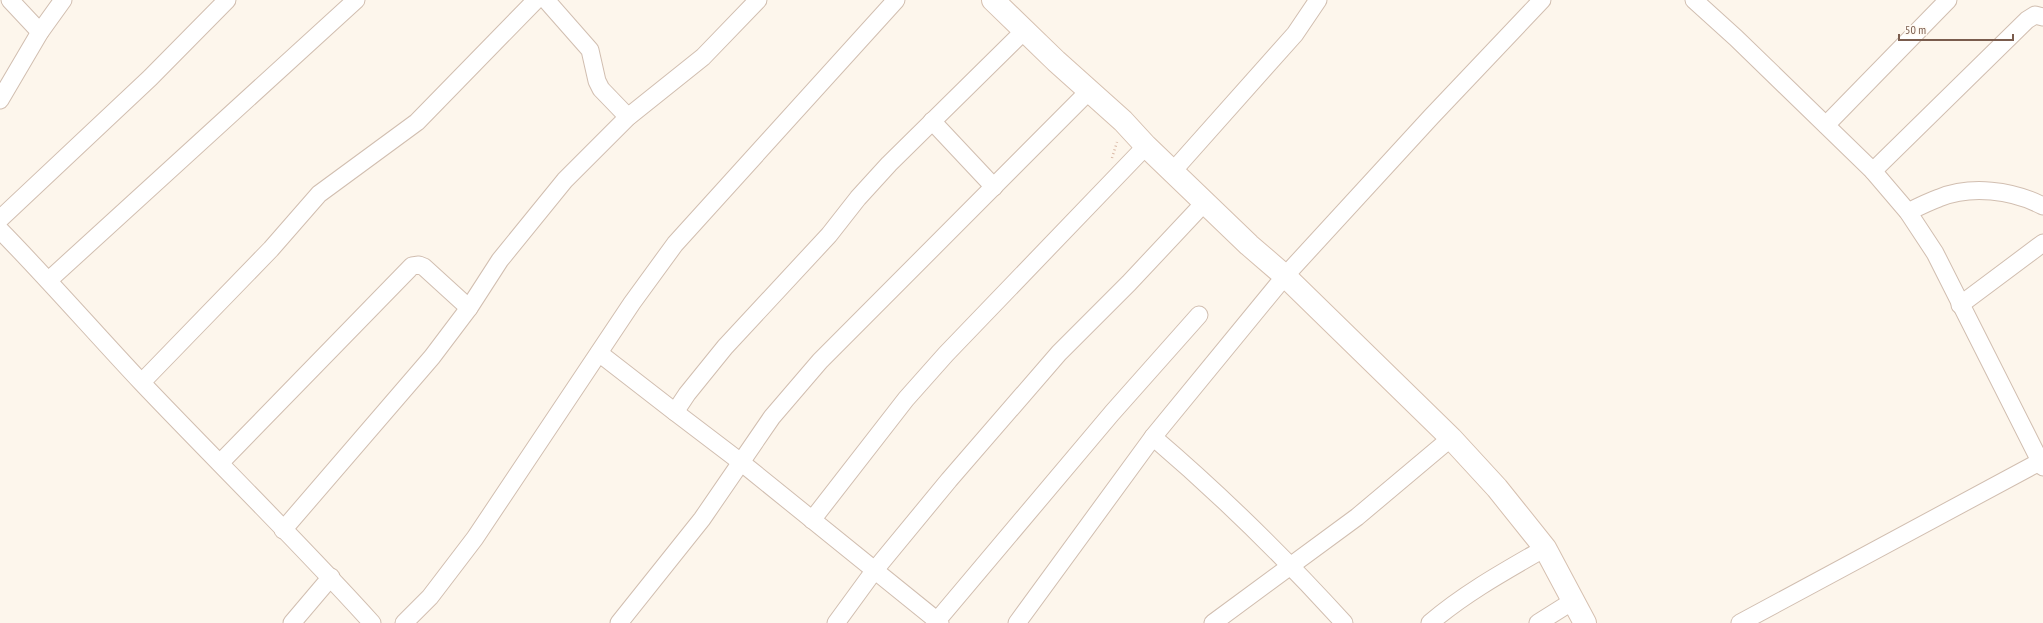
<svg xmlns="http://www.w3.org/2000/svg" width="2043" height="623" font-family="'PT Sans Narrow',sans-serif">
<rect width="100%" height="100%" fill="#fdf6ec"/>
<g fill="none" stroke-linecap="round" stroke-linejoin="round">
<g stroke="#d1beb0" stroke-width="19">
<g id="street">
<path d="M 10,0 L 40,32"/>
<path d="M 546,0 L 590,50 L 597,81 L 601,89 L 628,117"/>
<path d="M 1694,0 L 1736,38 L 1873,171 L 1908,212 L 1935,253 L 2043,467"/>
<path d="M 0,100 L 40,32 L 63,0"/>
<path d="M 932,121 L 994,187"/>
<path d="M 1826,125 L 1948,0"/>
<path d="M 1173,171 L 1295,34 L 1318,0"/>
<path d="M 1873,171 L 2027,20 L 2035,15 L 2043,17"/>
<path d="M 1908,212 C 1918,207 1928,202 1939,198 C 1971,185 2012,190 2043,206"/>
<path d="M 0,219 L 150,78 L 227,0"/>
<path d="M 0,230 C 49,280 94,332 142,383 C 218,463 298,541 372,623"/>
<path d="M 49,280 L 356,0"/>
<path d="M 1960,305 L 2043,243"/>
<path d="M 599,353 L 675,412 L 687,394 L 725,347 L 829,235 L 858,198 L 889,164 L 1025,30"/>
<path d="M 142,382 L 271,249 L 319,194 L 417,122 L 536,0"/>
<path d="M 675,412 L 742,463 L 940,623"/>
<path d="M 1153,437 C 1221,495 1284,557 1344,623"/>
<path d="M 220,463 L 412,266 L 419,265 L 424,267 L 469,308"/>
<path d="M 812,520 L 906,399 L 946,354 L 1146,146"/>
<path d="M 283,530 L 432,357 L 469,308 L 500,260 L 565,180 L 628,117 L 703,57 L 758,0"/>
<path d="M 292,623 L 331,577"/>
<path d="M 404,623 L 430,597 L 475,538 L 632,303 L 675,244 L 896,0"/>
<path d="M 619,623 L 702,519 L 772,417 L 820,361 L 1090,90"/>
<path d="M 836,623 L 874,571 L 949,480 L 1059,353 L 1129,283 L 1205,202"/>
<path d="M 935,623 L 1112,413 L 1199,315"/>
<path d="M 1017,623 L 1153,437 L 1285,276 L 1431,117 L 1542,0"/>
<path d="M 1213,623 L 1357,517 L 1451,438"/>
<path d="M 1430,623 C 1465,593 1505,571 1545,548"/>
<path d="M 1538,623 L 1573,601"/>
<path d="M 1740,623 L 2043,460"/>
</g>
</g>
<g stroke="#d6c0b0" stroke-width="24">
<path id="secondary" d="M 993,0 L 1056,61 L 1123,121 L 1146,146 L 1249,245 L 1285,276 L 1451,438 L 1497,488 L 1545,548 L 1585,623"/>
</g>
<path stroke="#d9b8a5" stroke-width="2.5" stroke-dasharray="1 3" stroke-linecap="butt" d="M 1112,158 L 1117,142"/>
<use href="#street" stroke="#fff" stroke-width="17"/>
<use href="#secondary" stroke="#fff" stroke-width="22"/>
</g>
<path d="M1899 34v6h114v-6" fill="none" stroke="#7a5c4d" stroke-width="2"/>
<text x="1905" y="34" font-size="12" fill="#7a5c4d" stroke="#fffaf3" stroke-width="3" paint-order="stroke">50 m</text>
</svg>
